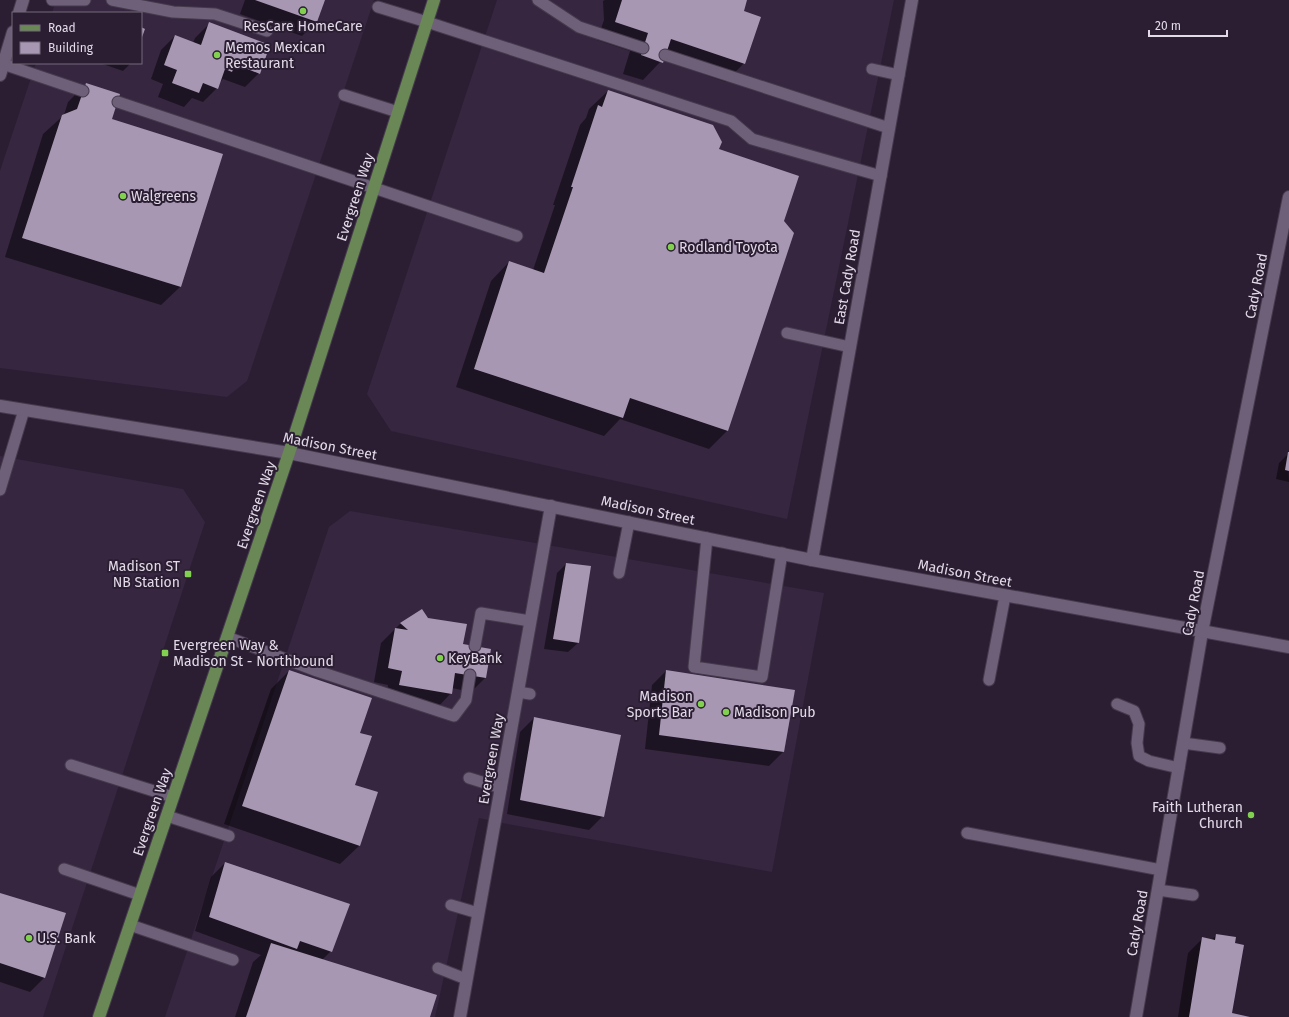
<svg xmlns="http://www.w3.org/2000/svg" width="1289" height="1017" font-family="'Fira Sans',sans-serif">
<rect width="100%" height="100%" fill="#2b1e33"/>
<g fill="#362640">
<path d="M 56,0 L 374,0 L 247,381 L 227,397 L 0,368 L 0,171 L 36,63 L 141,63 L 141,13 L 52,13 Z"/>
<path d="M 497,0 L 894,0 L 787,519 L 391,431 L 367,394 Z"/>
<path d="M 0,456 L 183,489 L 205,522 L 43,1017 L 0,1017 Z"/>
<path d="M 350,511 L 824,593 L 772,872 L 513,825 L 479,818 L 435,1017 L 165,1017 L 329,527 Z"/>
</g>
<g fill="#0007">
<path d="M 245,0 L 324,0 L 316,22 L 302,36 L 240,14 Z"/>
<path d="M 605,0 L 746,0 L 742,11 L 744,63 L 726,82 L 662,60 L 643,80 L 623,74 L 630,51 L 597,40 L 604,20 L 603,1 Z"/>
<path d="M 209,24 L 259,73 L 245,87 L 223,79 L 219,83 L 217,88 L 203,102 L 192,98 L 184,107 L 158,97 L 163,84 L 151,79 L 161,50 L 175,36 L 193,43 L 195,38 Z"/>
<path d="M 100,63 L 131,63 L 123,71 Z"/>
<path d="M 86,84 L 110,119 L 222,155 L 180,287 L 161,305 L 5,257 L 43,134 L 64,115 L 68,102 Z"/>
<path d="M 608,91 L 718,149 L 783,221 L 728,430 L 709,449 L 620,419 L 604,436 L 456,387 L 491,281 L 509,262 L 533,270 L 555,205 L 553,205 L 580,125 L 586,118 L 589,109 Z"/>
<path d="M 1288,454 L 1289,482 L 1276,479 L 1279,463 Z"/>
<path d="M 566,564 L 578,643 L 568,652 L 544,649 L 557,573 Z"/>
<path d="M 422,610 L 427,618 L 462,645 L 485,678 L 471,692 L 452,688 L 451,693 L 437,708 L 386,699 L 388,685 L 374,682 L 381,643 L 400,624 Z"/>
<path d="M 289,671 L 359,733 L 354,785 L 377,793 L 359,846 L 340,864 L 224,824 L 271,689 Z"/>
<path d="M 666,671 L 783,752 L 769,766 L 645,749 L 652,685 Z"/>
<path d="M 534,718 L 620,736 L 603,816 L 589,830 L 507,814 L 520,732 Z"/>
<path d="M 225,863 L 331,951 L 322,960 L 429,1017 L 235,1017 L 253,962 L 261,955 L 195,931 L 211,877 Z"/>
<path d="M 0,894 L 65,914 L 44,978 L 30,992 L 0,982 Z"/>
<path d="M 1217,935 L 1231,1014 L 1249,1017 L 1178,1017 L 1188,953 L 1203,938 L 1211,940 Z"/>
</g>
<g fill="#a797b2">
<path d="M 255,0 L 325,0 L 317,22 Z"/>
<path d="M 622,0 L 747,0 L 744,11 L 761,17 L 745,64 L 671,39 L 663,63 L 641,55 L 648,33 L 615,22 Z"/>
<path d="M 209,22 L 270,45 L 260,74 L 235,64 L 232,72 L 225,69 L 218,89 L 203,83 L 199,93 L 172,83 L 177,70 L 164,65 L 175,35 L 201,45 Z"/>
<path d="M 141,27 L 145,29 L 141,40 Z"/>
<path d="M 86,83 L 120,94 L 112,119 L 223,154 L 181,287 L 22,238 L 62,115 L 77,109 Z"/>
<path d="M 608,90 L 713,125 L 722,142 L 719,149 L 799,176 L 784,221 L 794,233 L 728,431 L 630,398 L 623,418 L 474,369 L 509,261 L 544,273 L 573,187 L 571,187 L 598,105 L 602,107 Z"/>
<path d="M 1288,452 L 1289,452 L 1289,471 L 1285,470 Z"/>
<path d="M 566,563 L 591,566 L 579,643 L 553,639 Z"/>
<path d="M 422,609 L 428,618 L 467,624 L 463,644 L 491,649 L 486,678 L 455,673 L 452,694 L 399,685 L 402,671 L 388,668 L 395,628 L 408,630 L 400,623 Z"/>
<path d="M 289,670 L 372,698 L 360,733 L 372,736 L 355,785 L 378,792 L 360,846 L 242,806 Z"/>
<path d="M 666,670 L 795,690 L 784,752 L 659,735 Z"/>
<path d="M 534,717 L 621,735 L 604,817 L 520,800 Z"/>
<path d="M 225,862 L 350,904 L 332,952 L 300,941 L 297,949 L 209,917 Z"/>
<path d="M 0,893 L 66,913 L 45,978 L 0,963 Z"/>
<path d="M 1216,934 L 1236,937 L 1235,943 L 1244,945 L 1232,1013 L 1250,1017 L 1189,1017 L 1202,937 L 1215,940 Z"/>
<path d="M 271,943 L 437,995 L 430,1017 L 246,1017 Z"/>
</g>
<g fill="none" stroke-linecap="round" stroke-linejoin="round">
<g stroke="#453a4c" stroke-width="13">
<g id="service">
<path d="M 52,0 L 85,0"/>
<path d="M 112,0 L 173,12 L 215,14 L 267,31"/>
<path d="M 538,0 L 579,27 L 643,48"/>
<path d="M 378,7 L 427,22 L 731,121 L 752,139 L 881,176"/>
<path d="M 665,55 L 889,128"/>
<path d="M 3,64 L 83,91"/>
<path d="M 872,69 L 899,75"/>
<path d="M 344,95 L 398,112"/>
<path d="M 118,102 L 517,236"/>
<path d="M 787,333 L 850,347"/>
<path d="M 0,490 L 24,410"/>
<path d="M 707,538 L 694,667 L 762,677 L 782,553"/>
<path d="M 619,573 L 629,522"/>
<path d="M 227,637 L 317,671 L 454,716 L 466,700 L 470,675"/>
<path d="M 475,646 L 481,613 L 530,621"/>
<path d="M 989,680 L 1005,596"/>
<path d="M 518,692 L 530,694"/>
<path d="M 1117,704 L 1134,711 L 1139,724 L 1137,743 L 1139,756 L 1149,761 L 1179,768"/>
<path d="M 1183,743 L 1220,748"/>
<path d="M 71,765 L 173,797"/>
<path d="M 469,778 L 501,788"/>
<path d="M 167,816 L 229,836"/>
<path d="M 967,833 L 1161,870"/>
<path d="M 64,869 L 140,895"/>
<path d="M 1158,890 L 1193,895"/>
<path d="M 451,905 L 478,913"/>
<path d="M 130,925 L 233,960"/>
<path d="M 438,968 L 466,979"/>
</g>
</g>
<g stroke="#453a4c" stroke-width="14">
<g id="minor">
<path d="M 19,13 L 23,0"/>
<path d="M 0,75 L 13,32"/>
<path d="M 812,560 L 912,0"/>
<path d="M 460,1017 L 551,506"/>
<path d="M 1136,1017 L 1202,632 L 1289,197"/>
</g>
</g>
<g stroke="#453a4c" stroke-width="14">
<path id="tertiary" d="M 0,406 L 289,453 L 812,560 L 1289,647"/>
</g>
<g stroke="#453a4c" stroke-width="14">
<path id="primary" d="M 99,1017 L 289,453 L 434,0"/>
</g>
<use href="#service" stroke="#6e6079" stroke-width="11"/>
<use href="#minor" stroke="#6e6079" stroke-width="12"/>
<use href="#tertiary" stroke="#6e6079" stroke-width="12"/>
<use href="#primary" stroke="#698855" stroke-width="12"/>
</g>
<g fill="#82d04f" stroke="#2b1e33" stroke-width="1.5">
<circle cx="303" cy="11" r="4"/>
<circle cx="217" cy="55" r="4"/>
<circle cx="123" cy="196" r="4"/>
<circle cx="671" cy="247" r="4"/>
<rect x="184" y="570" width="8" height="8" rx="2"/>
<rect x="161" y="649" width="8" height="8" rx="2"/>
<circle cx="440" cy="658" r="4"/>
<circle cx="701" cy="704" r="4"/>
<circle cx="726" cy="712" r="4"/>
<circle cx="1251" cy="815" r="4"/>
<circle cx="29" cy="938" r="4"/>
</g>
<g text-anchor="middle" stroke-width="4" stroke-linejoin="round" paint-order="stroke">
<g font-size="14" fill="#e2dae8" stroke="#2b1e33" text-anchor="start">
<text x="303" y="31" text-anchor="middle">ResCare HomeCare</text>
<text x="225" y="52">Memos Mexican<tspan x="225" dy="16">Restaurant</tspan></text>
<text x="131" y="201">Walgreens</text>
<text x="679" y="252">Rodland Toyota</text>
<text x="180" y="571" text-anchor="end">Madison ST<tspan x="180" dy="16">NB Station</tspan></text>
<text x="173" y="650">Evergreen Way &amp;<tspan x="173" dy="16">Madison St - Northbound</tspan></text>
<text x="448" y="663">KeyBank</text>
<text x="693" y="701" text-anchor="end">Madison<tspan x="693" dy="16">Sports Bar</tspan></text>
<text x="734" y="717">Madison Pub</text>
<text x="1243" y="812" text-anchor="end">Faith Lutheran<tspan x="1243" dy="16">Church</tspan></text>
<text x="37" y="943">U.S. Bank</text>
</g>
<g font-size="14" fill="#e2dae8" stroke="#2b1e33">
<text transform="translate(355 197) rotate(-72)" y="5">Evergreen Way</text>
<text transform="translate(847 277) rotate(-80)" y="5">East Cady Road</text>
<text transform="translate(1256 286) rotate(-79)" y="5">Cady Road</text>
<text transform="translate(330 446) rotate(11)" y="5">Madison Street</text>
<text transform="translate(256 505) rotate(-71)" y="5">Evergreen Way</text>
<text transform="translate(648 510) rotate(12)" y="5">Madison Street</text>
<text transform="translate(965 573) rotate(11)" y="5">Madison Street</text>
<text transform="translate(1193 603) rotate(-79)" y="5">Cady Road</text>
<text transform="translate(491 759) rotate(-80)" y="5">Evergreen Way</text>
<text transform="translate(152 812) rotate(-71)" y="5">Evergreen Way</text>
<text transform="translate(1137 923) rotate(-80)" y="5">Cady Road</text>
</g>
</g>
<rect x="12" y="12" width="130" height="52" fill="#2b1e33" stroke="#74697b"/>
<rect x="20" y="25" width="20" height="6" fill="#698855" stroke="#74697b"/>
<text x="48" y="32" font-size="12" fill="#e2dae8">Road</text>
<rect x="20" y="42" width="20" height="12" fill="#a797b2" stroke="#74697b"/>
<text x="48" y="52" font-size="12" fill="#e2dae8">Building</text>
<path d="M1149 30v6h78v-6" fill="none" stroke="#e2dae8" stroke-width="2"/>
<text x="1155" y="30" font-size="12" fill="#e2dae8" stroke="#2b1e33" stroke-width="3" paint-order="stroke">20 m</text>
</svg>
